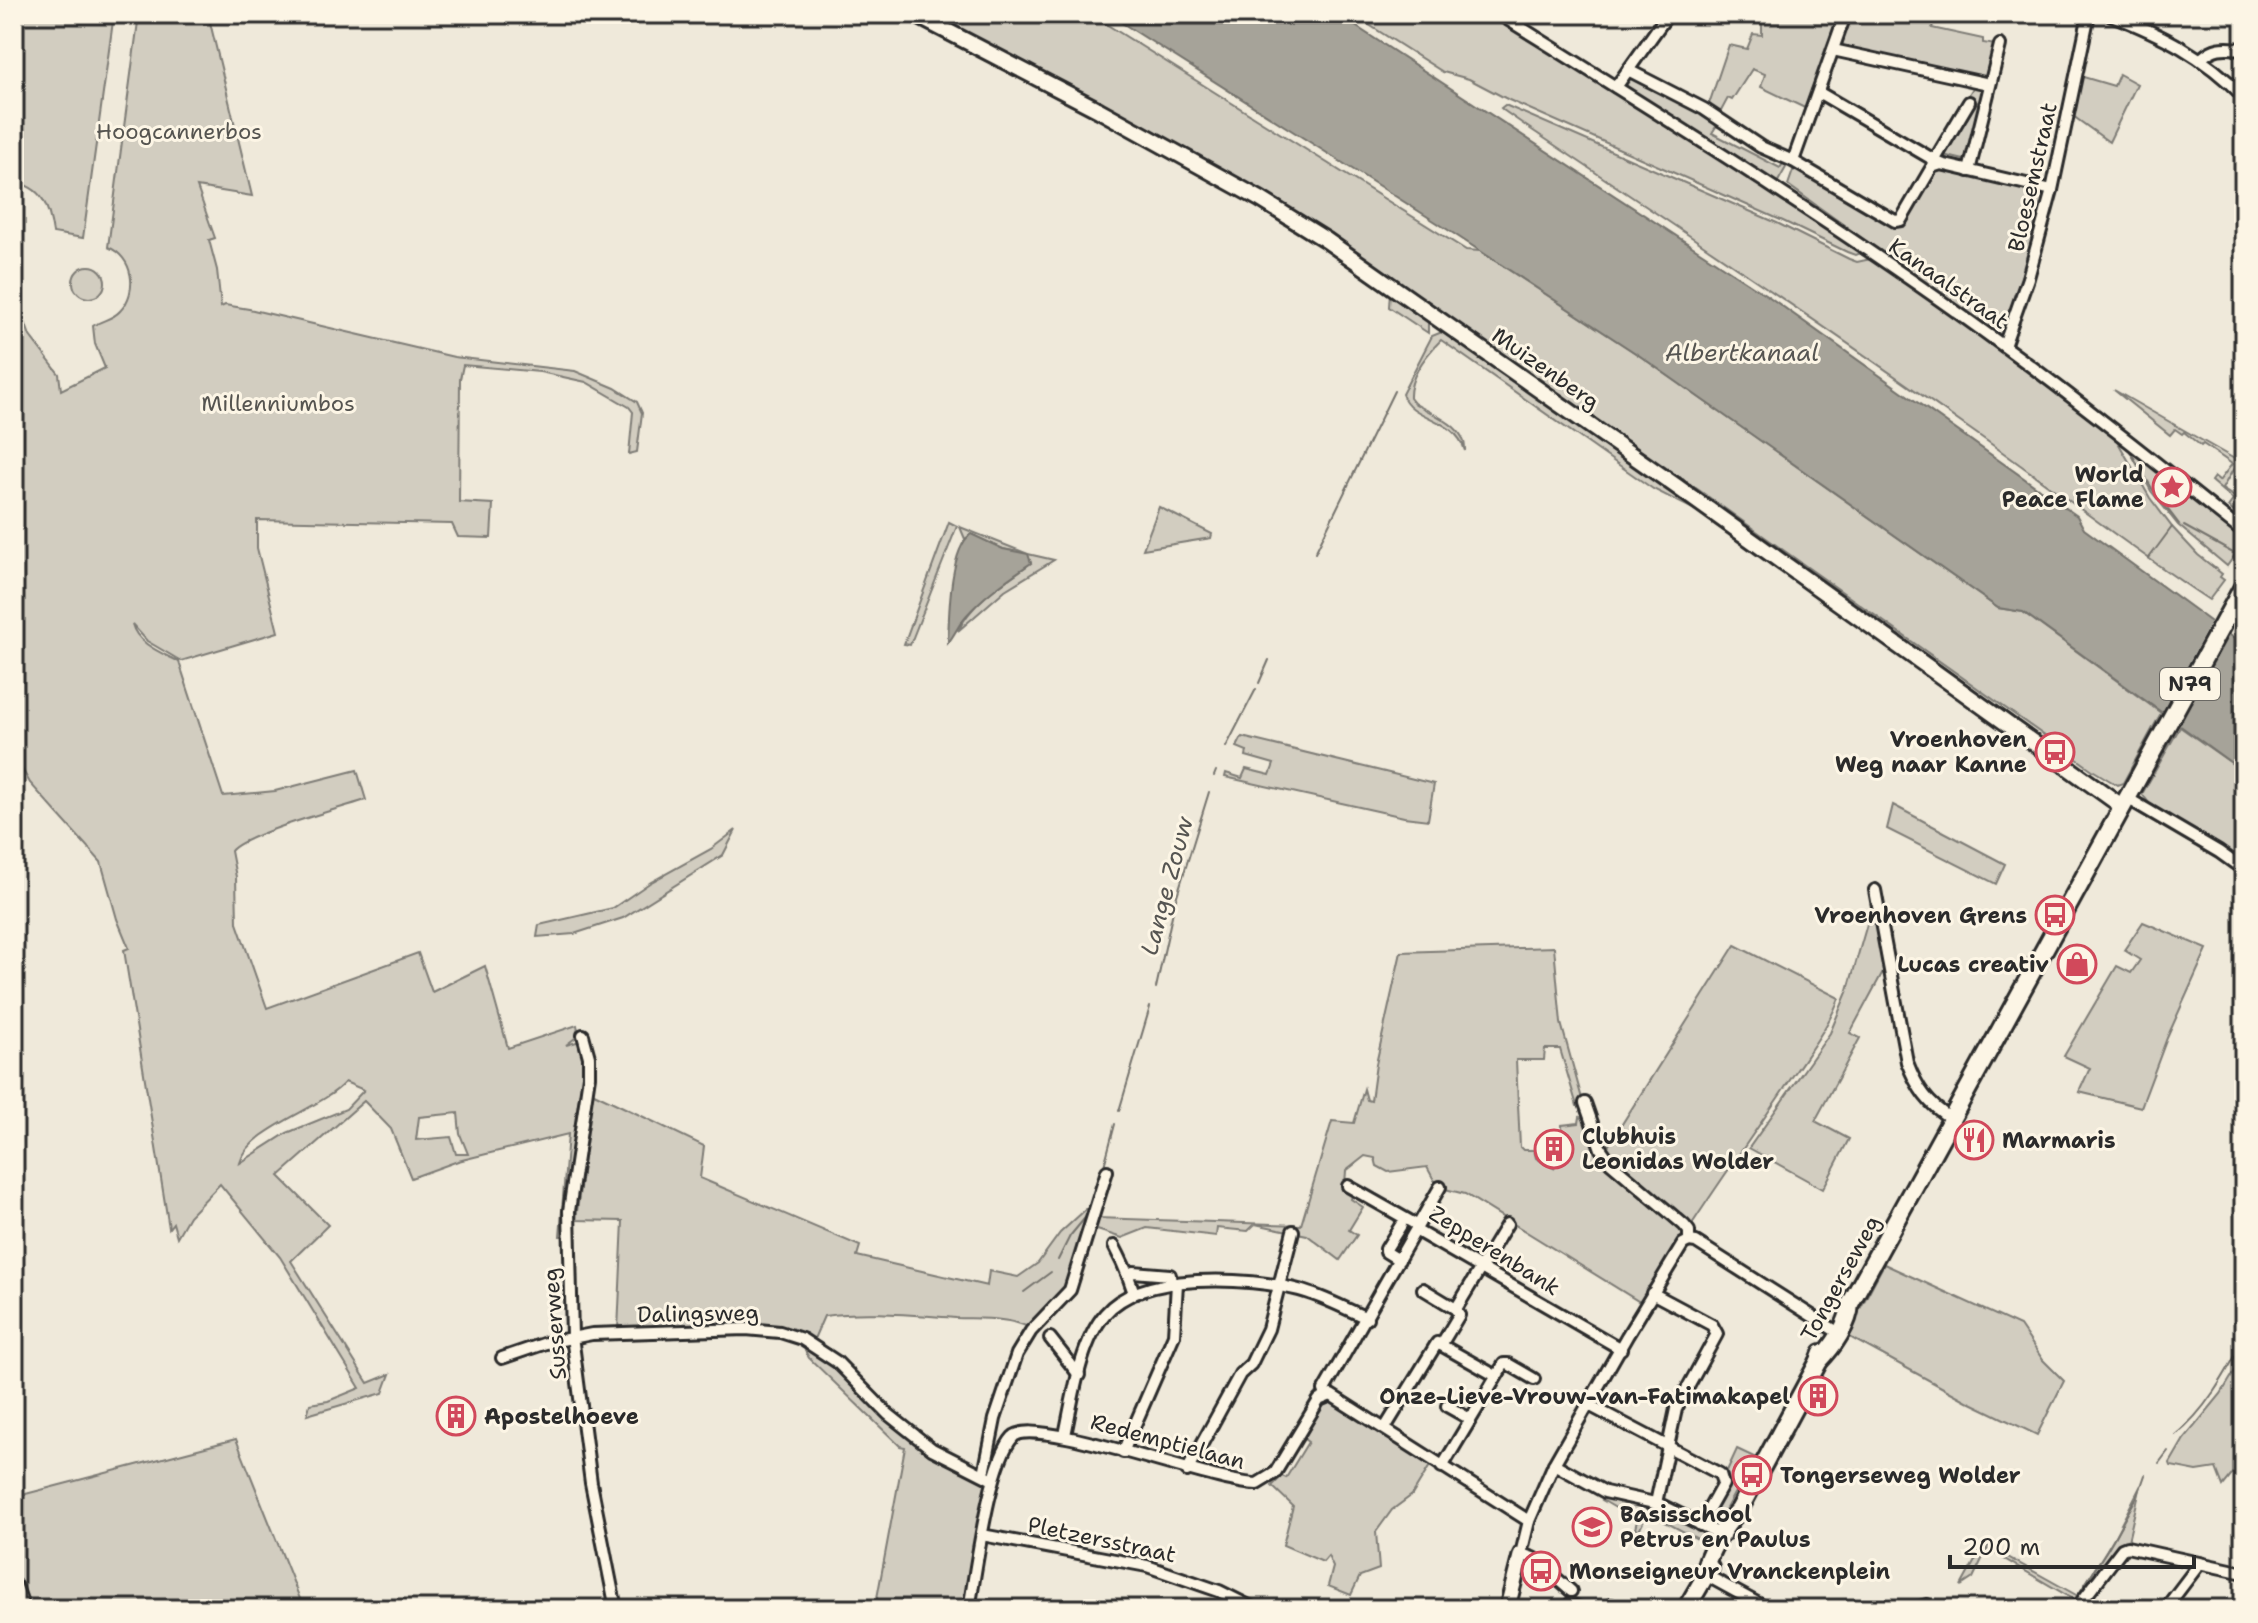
<svg xmlns="http://www.w3.org/2000/svg" width="2258" height="1623" font-family="'Shantell Sans',sans-serif">
<rect width="100%" height="100%" fill="#efe9da"/>
<filter id="ink" filterUnits="userSpaceOnUse"><feTurbulence type="fractalNoise" baseFrequency=".0125" numOctaves="2"/><feDisplacementMap in="SourceGraphic" scale="16" xChannelSelector="R" yChannelSelector="G"/><feConvolveMatrix kernelMatrix="1 2 1 2 8 2 1 2 1" color-interpolation-filters="sRGB"/></filter>
<g filter="url(#ink)">
<g fill="#d2cdc0" stroke="#7e7c76" stroke-width="2" fill-rule="evenodd">
<path d="M 14,14 L 114,14 L 83,238 L 53,233 C 49,207 43,187 14,182 Z"/>
<path d="M 139,14 L 208,14 L 252,196 L 197,187 L 215,238 L 209,240 L 217,270 L 221,307 L 225,305 L 249,309 L 454,357 L 575,371 L 615,388 L 637,402 L 642,413 L 637,452 L 629,454 L 633,412 L 629,407 L 586,382 L 540,372 L 463,365 L 460,379 L 459,502 L 493,504 L 491,538 L 458,537 L 452,524 L 257,520 L 257,548 L 278,632 L 181,661 L 147,641 L 132,624 C 137,644 162,653 179,662 L 223,796 L 275,791 L 357,770 L 366,800 C 341,808 242,835 231,851 L 236,877 L 237,923 L 267,1008 L 418,953 L 432,992 L 485,966 L 508,1048 L 577,1025 L 579,1035 L 566,1045 L 584,1040 L 587,1049 L 568,1236 L 560,1236 L 568,1134 L 458,1161 L 411,1178 L 391,1129 L 364,1101 L 279,1176 L 328,1225 L 291,1261 L 368,1383 L 390,1374 L 383,1393 L 307,1415 L 310,1404 L 328,1401 L 360,1388 L 280,1257 L 220,1184 L 189,1216 L 177,1237 L 173,1223 L 169,1228 L 124,950 L 129,948 L 117,919 L 101,862 L 30,783 L 14,755 L 14,290 L 30,336 L 59,374 L 61,390 L 105,368 L 95,344 L 93,326 C 101,320 112,320 120,311 C 139,291 133,257 108,247 ZM 345,1082 L 364,1090 L 346,1109 L 287,1133 L 240,1163 C 249,1128 322,1109 345,1082 ZM 458,1113 L 460,1134 L 468,1154 L 456,1154 L 451,1137 L 416,1140 L 419,1117 Z"/>
<path d="M 922,14 L 1090,14 L 1466,250 L 1480,251 L 1640,356 L 1998,608 L 2023,612 L 2161,713 L 2123,783 L 2117,785 L 2094,771 L 1679,476 L 1675,477 L 1336,242 Z"/>
<path d="M 1352,14 L 1491,14 L 1861,249 L 1860,253 L 1855,255 L 1847,252 L 1783,221 L 1509,100 L 1469,79 L 1443,72 Z"/>
<path d="M 1762,14 L 1843,18 L 1809,110 L 1761,87 L 1765,74 L 1752,69 L 1732,100 L 1728,98 L 1720,113 L 1708,107 L 1729,45 L 1747,49 L 1753,34 L 1762,35 Z"/>
<path d="M 1849,14 L 1894,23 L 1896,14 L 1957,14 L 1955,18 L 1935,16 L 1932,28 L 1983,39 L 1983,43 L 1996,45 L 1987,80 L 1842,47 Z"/>
<path d="M 2119,74 L 2137,84 L 2109,142 L 2073,116 L 2080,76 L 2114,86 Z"/>
<path d="M 1628,76 L 1674,96 L 1717,125 L 1712,133 L 1780,168 L 1784,162 L 1788,164 L 1776,185 L 1629,91 L 1625,83 Z"/>
<path d="M 1974,86 L 1982,87 L 1985,92 L 1968,161 L 1943,155 L 1962,121 L 1967,119 L 1977,102 L 1968,96 Z"/>
<path d="M 1505,105 L 1777,223 L 1849,259 L 1857,262 L 1875,258 L 2112,432 L 2150,498 L 2172,527 L 2198,555 L 2222,574 L 2220,577 L 2224,580 L 2209,600 C 2126,545 2049,484 1967,427 C 1822,324 1674,225 1526,126 L 1503,110 L 1501,108 Z"/>
<path d="M 1794,168 L 1897,227 L 1904,221 L 1935,170 L 1951,170 L 2043,191 L 2047,197 L 2044,208 L 2005,337 L 1999,336 L 1788,185 Z"/>
<circle cx="89" cy="282" r="16"/>
<path d="M 1390,292 L 1428,319 L 1428,333 L 1389,307 Z"/>
<path d="M 1442,332 L 1448,332 L 1713,519 L 1653,489 L 1441,340 C 1426,355 1409,376 1410,398 L 1414,403 C 1433,415 1467,426 1465,451 C 1455,416 1411,421 1402,394 L 1432,336 Z"/>
<path d="M 2114,390 L 2238,461 L 2222,489 L 2244,503 L 2244,520 L 2228,507 L 2233,500 L 2211,481 L 2214,477 L 2219,481 L 2232,464 L 2203,444 L 2201,446 L 2184,432 L 2182,434 L 2175,429 L 2170,435 Z"/>
<path d="M 2127,445 L 2171,480 L 2165,488 L 2173,494 L 2180,487 L 2237,536 L 2236,538 L 2243,544 L 2227,566 L 2178,525 L 2151,491 Z"/>
<path d="M 1159,507 L 1212,534 L 1211,538 L 1143,549 Z"/>
<path d="M 949,522 L 957,526 L 910,645 L 904,644 Z"/>
<path d="M 960,527 L 1028,554 L 1054,560 L 1005,590 L 958,631 C 972,601 1004,582 1031,563 L 1027,554 L 1003,549 L 971,535 L 965,539 Z"/>
<path d="M 2180,727 L 2244,772 L 2244,867 L 2150,804 L 2142,794 Z"/>
<path d="M 1242,737 L 1434,784 L 1428,820 L 1404,817 L 1225,777 L 1226,773 L 1242,778 L 1246,769 L 1270,775 L 1274,764 L 1246,756 L 1247,751 L 1237,747 Z"/>
<path d="M 1893,805 L 2005,864 L 1996,884 L 1887,829 Z"/>
<path d="M 736,830 L 723,855 L 623,918 L 574,934 L 537,937 L 539,925 L 613,908 L 651,882 L 711,849 Z"/>
<path d="M 1876,909 L 1886,966 L 1850,1033 L 1860,1038 L 1815,1121 L 1849,1139 L 1823,1189 L 1749,1148 L 1830,1033 L 1848,990 L 1871,910 Z"/>
<path d="M 2143,922 L 2207,949 L 2167,1038 L 2141,1107 L 2079,1092 L 2090,1068 L 2064,1056 L 2117,966 L 2131,973 L 2140,960 L 2124,950 Z"/>
<path d="M 1735,945 L 1839,998 C 1829,1026 1810,1050 1794,1074 C 1761,1124 1725,1173 1692,1224 L 1687,1223 L 1616,1165 L 1605,1151 Z"/>
<path d="M 1554,947 L 1561,1023 L 1584,1106 L 1577,1106 L 1560,1049 L 1545,1049 L 1544,1060 L 1516,1060 L 1520,1147 L 1523,1150 L 1534,1150 L 1536,1158 L 1555,1169 L 1550,1164 L 1551,1160 L 1563,1160 L 1562,1125 L 1579,1123 L 1580,1117 L 1586,1119 L 1595,1141 L 1680,1225 L 1686,1234 L 1643,1304 L 1465,1194 L 1441,1188 L 1442,1185 L 1434,1180 L 1427,1167 L 1388,1172 L 1377,1166 L 1375,1158 L 1365,1156 L 1346,1171 L 1345,1184 L 1353,1193 L 1351,1199 L 1363,1207 L 1349,1230 L 1357,1235 L 1340,1260 L 1307,1235 L 1255,1224 L 1248,1231 L 1217,1228 L 1216,1236 L 1147,1228 L 1122,1238 L 1094,1229 L 1097,1218 L 1301,1225 L 1332,1121 L 1354,1123 L 1364,1089 L 1367,1100 L 1371,1101 L 1376,1064 L 1401,952 Z"/>
<path d="M 592,1092 L 704,1146 L 700,1178 L 860,1246 L 857,1256 L 987,1286 L 989,1271 L 1018,1277 L 1038,1263 L 1060,1233 L 1096,1200 L 1069,1285 L 1030,1328 C 1009,1317 980,1319 956,1318 C 912,1315 867,1310 824,1316 L 814,1339 L 766,1326 L 618,1330 L 623,1221 L 576,1220 Z"/>
<path d="M 1884,1264 L 2020,1326 L 2043,1360 L 2064,1381 L 2037,1435 L 1967,1401 L 1846,1335 Z"/>
<path d="M 808,1348 L 846,1375 L 880,1413 L 913,1442 L 940,1461 L 986,1483 L 987,1490 L 965,1609 L 875,1609 L 905,1447 L 900,1446 L 809,1358 L 805,1351 Z"/>
<path d="M 2244,1356 L 2244,1460 L 2223,1486 L 2216,1468 L 2197,1471 L 2171,1466 L 2170,1463 L 2184,1439 L 2221,1394 Z"/>
<path d="M 1327,1402 L 1334,1402 L 1431,1464 L 1412,1495 L 1392,1510 L 1376,1532 L 1379,1569 L 1360,1576 L 1351,1595 L 1328,1586 L 1333,1567 L 1328,1556 L 1323,1562 L 1283,1545 L 1293,1506 L 1272,1486 L 1282,1476 L 1286,1478 L 1308,1442 L 1304,1439 L 1322,1406 Z"/>
<path d="M 236,1439 L 304,1609 L 26,1609 L 14,1577 L 14,1497 Z"/>
<path d="M 1737,1449 L 1754,1457 L 1717,1525 L 1709,1519 L 1727,1484 L 1726,1473 Z"/>
<path d="M 2141,1485 L 2128,1541 L 2123,1542 L 2081,1597 L 2075,1600 L 1987,1549 L 1973,1578 L 1961,1586 L 1983,1546 L 1986,1548 L 1988,1546 L 2078,1596 L 2114,1538 Z"/>
<path d="M 1604,1497 L 1624,1504 L 1646,1506 L 1649,1510 L 1639,1531 L 1635,1529 L 1638,1516 L 1628,1511 L 1626,1514 L 1602,1500 Z"/>
<path d="M 1657,1510 L 1710,1536 L 1707,1544 L 1652,1515 Z"/>
</g>
<g fill="#a6a399" stroke="#75736d" stroke-width="2">
<path d="M 1108,14 L 1337,14 L 1768,296 L 2077,516 L 2084,529 L 2244,646 L 2244,772 L 2023,612 L 1998,608 L 1640,356 L 1439,224 Z"/>
<path d="M 971,534 L 1003,549 L 1028,554 L 1031,563 C 1008,579 984,595 966,616 C 959,624 955,634 948,643 C 949,617 949,550 971,534 Z"/>
</g>
<path fill="#efe9da" d="M 2213,618 L 2231,631 L 2177,730 L 2159,717 Z"/>
<g fill="none" stroke-linecap="round" stroke-linejoin="round">
<g stroke="#75736d" stroke-width="2">
<path d="M 1403,285 L 1470,332"/>
<path d="M 2128,448 L 2153,490 L 2179,524"/>
<path d="M 2184,526 L 2233,553"/>
<path d="M 1315,553 L 1394,391"/>
<path d="M 2149,558 L 2172,527"/>
<path d="M 1917,650 L 1999,709"/>
<path d="M 1259,683 L 1269,660"/>
<path d="M 1226,747 L 1256,689"/>
<path d="M 1214,776 L 1216,771"/>
<path d="M 1156,988 L 1175,902 L 1209,792"/>
<path d="M 1119,1111 L 1150,1007"/>
<path d="M 1104,1166 L 1115,1124"/>
<path d="M 1058,1260 L 1070,1236 L 1089,1213"/>
<path d="M 1024,1292 L 1051,1272"/>
<path d="M 2175,1435 C 2205,1412 2226,1373 2244,1340"/>
<path d="M 2159,1463 L 2168,1451"/>
<path d="M 2078,1595 L 2107,1550 L 2138,1495 L 2145,1475"/>
<path d="M 2066,1609 L 2073,1601"/>
</g>
<g stroke="#2b2b2b" stroke-width="16">
<g id="street">
<path d="M 1499,14 C 1670,121 1842,227 2005,347 C 2086,406 2165,470 2244,533"/>
<path d="M 2109,14 C 2163,35 2203,55 2244,97"/>
<path d="M 1833,50 L 1989,84"/>
<path d="M 2202,58 C 2216,45 2226,48 2244,49"/>
<path d="M 1628,70 L 1704,109 L 1761,147 L 1793,161 L 1895,221 L 1901,220 L 1932,167 L 1941,164"/>
<path d="M 1616,87 L 1668,14"/>
<path d="M 1818,92 L 1941,164 L 2052,190"/>
<path d="M 1793,161 L 1843,21"/>
<path d="M 1934,161 L 1969,102"/>
<path d="M 1969,171 L 2000,45"/>
<path d="M 2004,346 L 2028,278 L 2052,190 L 2089,14"/>
<path d="M 2127,798 L 2219,852 L 2244,870"/>
<path d="M 1875,890 L 1907,1062 C 1917,1088 1928,1105 1952,1119"/>
<path d="M 583,1035 L 589,1057 L 589,1076 L 569,1211 L 572,1336 L 591,1483 L 616,1609"/>
<path d="M 1585,1103 L 1601,1149 L 1611,1163 L 1684,1225 L 1689,1231 L 1689,1241"/>
<path d="M 1348,1186 L 1415,1224 L 1417,1231 L 1621,1349"/>
<path d="M 1689,1241 L 1696,1242 L 1839,1333"/>
<path d="M 1114,1246 C 1122,1261 1129,1277 1134,1293"/>
<path d="M 1399,1260 L 1386,1252 L 1386,1249 L 1401,1225"/>
<path d="M 1128,1276 L 1133,1272 L 1170,1275 L 1171,1284"/>
<path d="M 1423,1289 L 1456,1309"/>
<path d="M 1652,1293 L 1712,1325 L 1717,1334 L 1676,1409 L 1656,1503"/>
<path d="M 1050,1338 L 1079,1375"/>
<path d="M 1441,1345 L 1496,1376"/>
<path d="M 502,1358 L 546,1343 L 592,1334 L 746,1329 L 780,1332 L 802,1339 L 837,1362 L 888,1414 L 932,1449 L 993,1480"/>
<path d="M 1326,1396 L 1324,1390 L 1440,1187"/>
<path d="M 1587,1404 L 1720,1474 L 1723,1484 L 1700,1525"/>
<path d="M 1447,1406 L 1470,1419"/>
<path d="M 1385,1428 L 1437,1343 L 1441,1345 L 1459,1315 L 1456,1309 L 1507,1224"/>
<path d="M 1065,1435 C 1073,1398 1080,1343 1105,1314 C 1141,1271 1249,1277 1299,1290 C 1322,1296 1344,1308 1367,1318"/>
<path d="M 1123,1452 L 1174,1335 L 1177,1283"/>
<path d="M 1554,1464 L 1605,1492 L 1659,1504 L 1724,1536"/>
<path d="M 1442,1467 L 1504,1364 L 1508,1364 L 1534,1379"/>
<path d="M 1187,1471 L 1240,1374 L 1251,1364 L 1268,1329 L 1293,1231"/>
<path d="M 984,1474 L 995,1419 L 1017,1354 L 1031,1331 L 1070,1290 L 1107,1171"/>
<path d="M 982,1535 L 1147,1566 L 1219,1591 L 1255,1609"/>
<path d="M 1704,1574 L 1768,1609"/>
<path d="M 1571,1591 L 1533,1558 L 1521,1554 L 1529,1521 L 1554,1464 L 1627,1336 L 1683,1244 L 1689,1241"/>
<path d="M 1570,1604 L 1582,1609"/>
<path d="M 969,1609 C 976,1571 989,1463 1013,1437 C 1033,1414 1215,1484 1257,1484 L 1275,1473 L 1319,1400 L 1331,1395 L 1529,1521"/>
<path d="M 1610,1609 L 1611,1605 L 1619,1609"/>
<path d="M 1912,1609 L 1927,1605"/>
<path d="M 2076,1609 L 2122,1549 L 2127,1547 L 2244,1573"/>
<path d="M 2165,1609 L 2200,1563"/>
</g>
</g>
<g stroke="#2b2b2b" stroke-width="20">
<g id="secondary">
<path d="M 914,14 L 1099,110 L 1260,199 L 1326,240 L 1676,486 L 2123,807"/>
<path d="M 14,1587 L 22,1609"/>
<path d="M 1507,1609 L 1521,1554"/>
</g>
</g>
<g stroke="#2b2b2b" stroke-width="22">
<g id="primary">
<path d="M 1819,1361 C 1833,1347 1849,1324 1850,1304 L 2244,585"/>
<path d="M 1704,1574 C 1707,1553 1724,1526 1739,1510 L 1819,1361 L 1822,1353"/>
<path d="M 1686,1609 L 1710,1568"/>
</g>
</g>
<use href="#street" stroke="#fcf5e5" stroke-width="10"/>
<use href="#secondary" stroke="#fcf5e5" stroke-width="14"/>
<use href="#primary" stroke="#fcf5e5" stroke-width="16"/>
</g>
</g>
<defs>
<g id="sight-ring" transform="scale(2)"><circle r="9.5" fill="#fcf5e5" stroke="#d1495b" stroke-width="1.5"/><path d="M0-6L1.8-2.2L6-1.7L2.9 1.2L3.7 5.4L0 3.3L-3.7 5.4L-2.9 1.2L-6-1.7L-1.8-2.2Z" fill="#d1495b"/></g>
<g id="bus-ring" transform="scale(2)"><circle r="9.5" fill="#fcf5e5" stroke="#d1495b" stroke-width="1.5"/><path d="M-5-6H5V4H4V6H2V4H-2V6H-4V4H-5ZM-3.5-4V0h7V-4ZM-3.5 1.2v1.5H-2V1.2ZM2 1.2v1.5H3.5V1.2Z" fill="#d1495b"/></g>
<g id="shop-ring" transform="scale(2)"><circle r="9.5" fill="#fcf5e5" stroke="#d1495b" stroke-width="1.5"/><path d="M-5-2.5h2.3a2.7 3.5 0 0 1 5.4 0H5L5.5 6h-11ZM-1.5-2.5h3a1.5 2.3 0 0 0-3 0Z" fill="#d1495b"/></g>
<g id="restaurant-ring" transform="scale(2)"><circle r="9.5" fill="#fcf5e5" stroke="#d1495b" stroke-width="1.5"/><path d="M-5-6h1v4h1v-4h1v4h1v-4h1v5L-1.5 .5V6h-2V.5L-5-1ZM5-6V6H3V1.5H1.5Q1.5-4 5-6Z" fill="#d1495b"/></g>
<g id="building-ring" transform="scale(2)"><circle r="9.5" fill="#fcf5e5" stroke="#d1495b" stroke-width="1.5"/><path d="M-4-6H4V6H1V3H-1V6H-4ZM-2.5-4.3h1.7v1.8h-1.7ZM.8-4.3h1.7v1.8H.8ZM-2.5-1h1.7V.8h-1.7ZM.8-1h1.7V.8H.8Z" fill="#d1495b"/></g>
<g id="school-ring" transform="scale(2)"><circle r="9.5" fill="#fcf5e5" stroke="#d1495b" stroke-width="1.5"/><path d="M0-5L7-2L0 1L-7-2ZM-4 1L0 2.5L4 1V4Q0 6-4 4Z" fill="#d1495b"/></g>
</defs>
<g fill-rule="evenodd">
<use href="#sight-ring" x="2172" y="487"/>
<use href="#bus-ring" x="2055" y="752"/>
<use href="#bus-ring" x="2055" y="915"/>
<use href="#shop-ring" x="2077" y="964"/>
<use href="#restaurant-ring" x="1974" y="1140"/>
<use href="#building-ring" x="1554" y="1149"/>
<use href="#building-ring" x="1818" y="1396"/>
<use href="#building-ring" x="456" y="1416"/>
<use href="#bus-ring" x="1752" y="1475"/>
<use href="#school-ring" x="1592" y="1527"/>
<use href="#bus-ring" x="1541" y="1571"/>
</g>
<g text-anchor="middle" stroke-width="6" stroke-linejoin="round" paint-order="stroke">
<rect fill="#fcf5e5" stroke="#6a6863" stroke-width="2" x="2160" y="668" width="60" height="32" rx="6"/>
<g font-size="20" font-weight="bold" fill="#2b2b2b">
<text x="2190" y="691">N79</text>
</g>
<g font-size="22" fill="#555450" stroke="#fcf5e5">
<text x="179" y="139">Hoogcannerbos</text>
<text x="278" y="411">Millenniumbos</text>
</g>
<g font-size="22" fill="#2b2b2b" stroke="#fcf5e5">
<text transform="translate(2032 177) rotate(-77)" y="8">Bloesemstraat</text>
<text transform="translate(1949 283) rotate(35)" y="8">Kanaalstraat</text>
<text transform="translate(1546 368) rotate(35)" y="8">Muizenberg</text>
<text transform="translate(1495 1250) rotate(32)" y="8">Zepperenbank</text>
<text transform="translate(1840 1278) rotate(-61)" y="8">Tongerseweg</text>
<text transform="translate(698 1313) rotate(-1)" y="8">Dalingsweg</text>
<text transform="translate(554 1324) rotate(-94)" y="8">Susserweg</text>
<text transform="translate(1168 1441) rotate(15)" y="8">Redemptielaan</text>
<text transform="translate(1102 1539) rotate(12)" y="8">Pletzersstraat</text>
</g>
<g font-size="22" font-weight="bold" fill="#2b2b2b" stroke="#fcf5e5" text-anchor="start">
<text x="2144" y="482" text-anchor="end">World<tspan x="2144" dy="25">Peace Flame</tspan></text>
<text x="2027" y="747" text-anchor="end">Vroenhoven<tspan x="2027" dy="25">Weg naar Kanne</tspan></text>
<text x="2027" y="923" text-anchor="end">Vroenhoven Grens</text>
<text x="2049" y="972" text-anchor="end">Lucas creativ</text>
<text x="1582" y="1144">Clubhuis<tspan x="1582" dy="25">Leonidas Wolder</tspan></text>
<text x="2002" y="1148">Marmaris</text>
<text x="1790" y="1404" text-anchor="end">Onze-Lieve-Vrouw-van-Fatimakapel</text>
<text x="484" y="1424">Apostelhoeve</text>
<text x="1780" y="1483">Tongerseweg Wolder</text>
<text x="1620" y="1522">Basisschool<tspan x="1620" dy="25">Petrus en Paulus</tspan></text>
<text x="1569" y="1579">Monseigneur Vranckenplein</text>
</g>
<g font-size="24" font-style="italic" fill="#565552" stroke="#fcf5e5">
<text x="1742" y="361">Albertkanaal</text>
<text transform="translate(1167 886) rotate(-75)" y="8">Lange Zouw</text>
</g>
</g>
<rect width="2258" height="1623" fill="none" stroke="#fcf5e5" stroke-width="48"/>
<rect x="24" y="24" width="2210" height="1575" fill="none" stroke="#2b2b2b" stroke-width="3" filter="url(#ink)"/>
<path d="M1950 1555v12h244v-12" fill="none" stroke="#2b2b2b" stroke-width="4"/>
<text x="1962" y="1555" font-size="24" fill="#2b2b2b" stroke="#fcf5e5" stroke-width="6" paint-order="stroke">200 m</text>
</svg>
